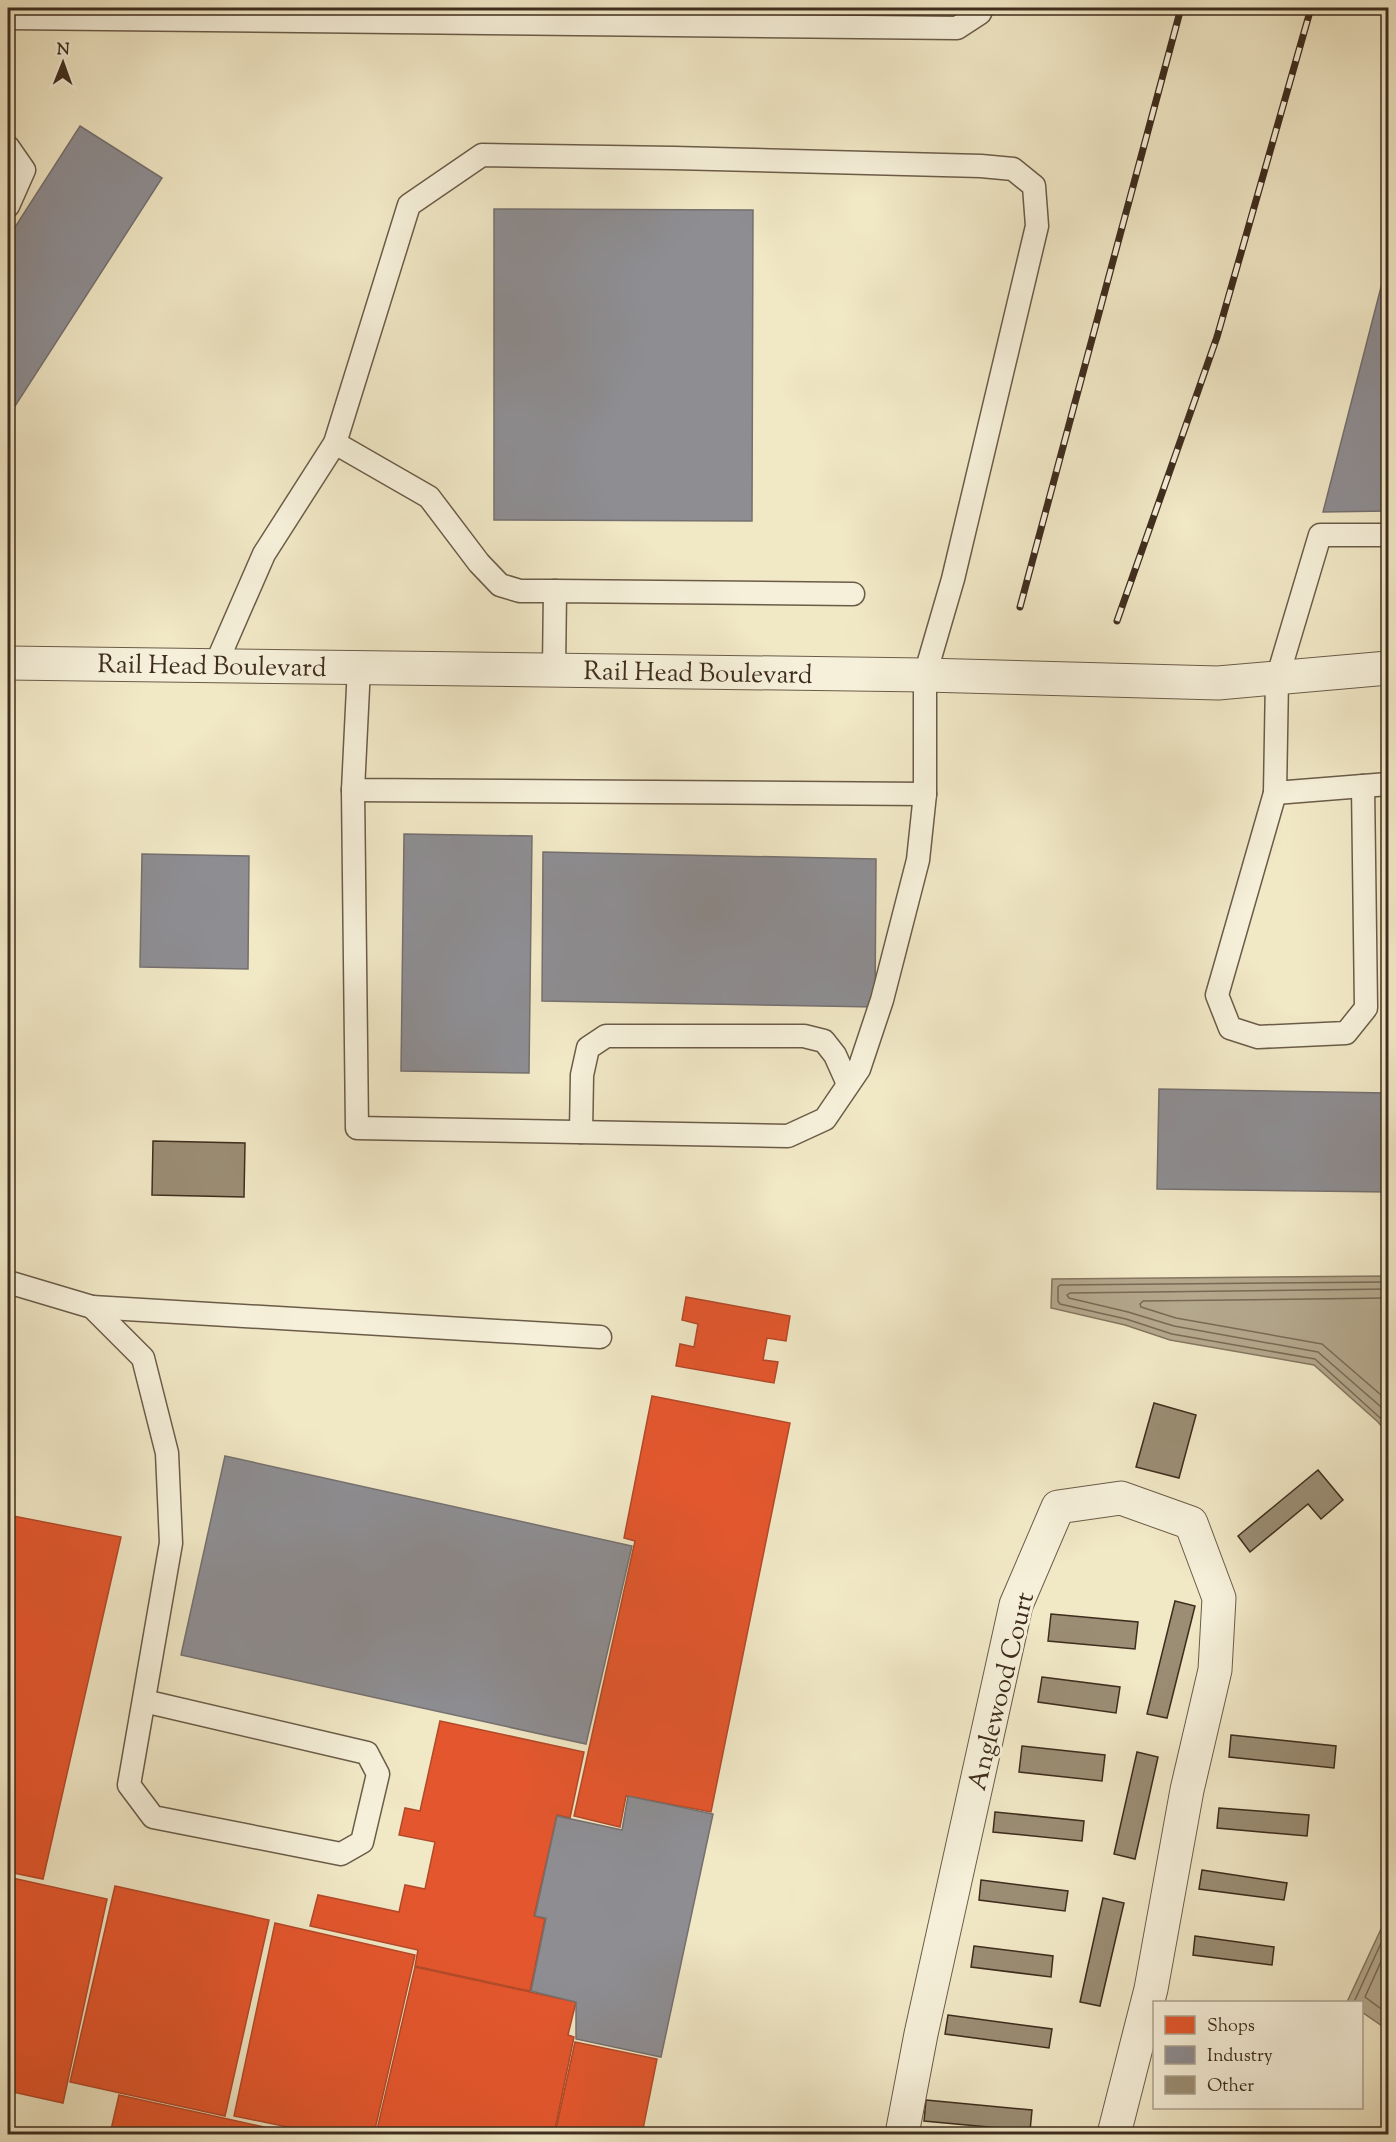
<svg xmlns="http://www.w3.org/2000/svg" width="1396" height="2142" font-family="'Sorts Mill Goudy',serif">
<rect width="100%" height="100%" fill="#f1e8c6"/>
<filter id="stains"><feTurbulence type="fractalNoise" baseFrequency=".00333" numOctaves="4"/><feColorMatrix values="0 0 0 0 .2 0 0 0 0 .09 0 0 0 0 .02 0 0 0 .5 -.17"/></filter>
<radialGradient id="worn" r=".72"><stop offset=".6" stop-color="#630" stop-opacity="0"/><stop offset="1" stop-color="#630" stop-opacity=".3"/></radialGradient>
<g fill="#b4a88d" stroke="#857761" stroke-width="1.5">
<path d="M 1388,1276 L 1388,1434 L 1378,1422 L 1314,1365 L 1170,1340 L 1125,1325 L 1051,1308 L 1052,1279 Z"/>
<path d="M 1388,1914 L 1388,2030 L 1362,2012 L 1362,2002 L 1347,2002 Z"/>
</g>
<g fill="#e4572e" stroke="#b24a29" stroke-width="1.5">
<path d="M 686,1297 L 790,1316 L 786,1341 L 767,1338 L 763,1360 L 778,1362 L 774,1383 L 676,1366 L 680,1344 L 694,1347 L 698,1324 L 682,1320 Z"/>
<path d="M 652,1396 L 790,1423 L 711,1812 L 626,1796 L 620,1827 L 574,1816 L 635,1541 L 624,1538 Z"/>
<path d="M 8,1515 L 121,1537 L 43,1879 L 8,1872 Z"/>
<path d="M 440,1721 L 584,1752 L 570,1818 L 557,1815 L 534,1916 L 545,1919 L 530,1991 L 415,1966 L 418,1950 L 310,1926 L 318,1895 L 399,1912 L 405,1885 L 425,1889 L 435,1842 L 399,1835 L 405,1808 L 420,1811 Z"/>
<path d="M 8,1877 L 107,1899 L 63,2103 L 8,2091 Z"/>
<path d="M 115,1886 L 269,1920 L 225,2116 L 70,2082 Z"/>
<path d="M 275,1923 L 415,1955 L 374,2134 L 322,2134 L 234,2116 Z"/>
<path d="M 415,1967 L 576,2002 L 568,2035 L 574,2037 L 554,2134 L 376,2134 Z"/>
<path d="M 575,2042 L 657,2059 L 642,2134 L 555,2134 Z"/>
<path d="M 119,2095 L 291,2133 L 290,2134 L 110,2134 Z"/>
</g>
<g fill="#8d8d92" stroke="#75706f" stroke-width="1.5">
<path d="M 673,8 L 961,8 L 961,11 Z"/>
<path d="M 80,126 L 162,178 L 8,417 L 8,238 Z"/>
<path d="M 494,209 L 753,210 L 752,521 L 494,520 Z"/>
<path d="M 1388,260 L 1388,511 L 1323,512 Z"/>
<path d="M 404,834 L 532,836 L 529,1073 L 401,1071 Z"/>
<path d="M 543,852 L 876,859 L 875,1007 L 542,1001 Z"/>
<path d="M 142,854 L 249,856 L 248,969 L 140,967 Z"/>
<path d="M 1159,1089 L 1388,1093 L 1388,1192 L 1157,1189 Z"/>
<path d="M 225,1456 L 632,1546 L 586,1744 L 181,1655 Z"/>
<path d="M 628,1796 L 713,1814 L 661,2057 L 576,2039 L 576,2002 L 531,1991 L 546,1918 L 535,1916 L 557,1816 L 622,1830 Z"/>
</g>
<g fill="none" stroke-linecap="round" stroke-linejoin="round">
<g stroke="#796a56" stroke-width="1.5">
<path d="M 1388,1282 L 1060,1285 L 1058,1287 L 1058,1301 L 1060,1304 L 1126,1319 L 1172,1334 L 1315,1359 L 1388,1425"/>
<path d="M 1388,1289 L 1070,1293 L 1067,1295 L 1069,1298 L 1128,1312 L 1174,1326 L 1318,1352 L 1388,1413"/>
<path d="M 1388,1298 L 1143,1301 L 1140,1304 L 1141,1307 L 1176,1318 L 1322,1344 L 1388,1401"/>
<path d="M 1388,1946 L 1365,1997 L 1388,2014"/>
<path d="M 1354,2002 L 1388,1928"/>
</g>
</g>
<g fill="#9b8e75" stroke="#3e2d1e" stroke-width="1.5">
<path d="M 153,1141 L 245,1143 L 244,1197 L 152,1195 Z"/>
<path d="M 1154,1403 L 1196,1415 L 1179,1478 L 1136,1467 Z"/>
<path d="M 1318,1470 L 1343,1500 L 1321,1519 L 1308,1504 L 1250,1552 L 1238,1536 Z"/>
<path d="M 1175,1601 L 1195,1606 L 1167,1718 L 1147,1714 Z"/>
<path d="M 1051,1614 L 1138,1622 L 1135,1649 L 1048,1641 Z"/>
<path d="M 1042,1677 L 1120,1687 L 1116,1713 L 1038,1702 Z"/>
<path d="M 1231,1735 L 1336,1746 L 1334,1768 L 1229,1757 Z"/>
<path d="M 1022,1746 L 1105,1755 L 1102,1781 L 1019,1772 Z"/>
<path d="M 1137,1752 L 1158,1757 L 1135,1859 L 1114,1854 Z"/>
<path d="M 1219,1808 L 1309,1815 L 1307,1836 L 1217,1828 Z"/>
<path d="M 995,1812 L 1084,1821 L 1082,1841 L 993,1832 Z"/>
<path d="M 1202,1870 L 1287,1883 L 1284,1900 L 1199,1889 Z"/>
<path d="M 981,1880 L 1068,1891 L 1065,1911 L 979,1900 Z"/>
<path d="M 1103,1898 L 1124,1903 L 1100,2006 L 1080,2002 Z"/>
<path d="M 1195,1936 L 1274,1947 L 1272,1965 L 1193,1955 Z"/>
<path d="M 974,1946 L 1053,1956 L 1051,1977 L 971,1967 Z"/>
<path d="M 948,2015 L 1052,2029 L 1049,2048 L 945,2034 Z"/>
<path d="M 926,2100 L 1032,2110 L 1030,2131 L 924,2121 Z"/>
</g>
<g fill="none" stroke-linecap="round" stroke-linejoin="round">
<g stroke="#6b5c48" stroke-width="25">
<g id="lane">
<path d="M 8,18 L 957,28 L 980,13 L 982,8"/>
<path d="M 8,147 L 24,170 L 8,206"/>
<path d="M 335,443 L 429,497 L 479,563 L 500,585 L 520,591 L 555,591"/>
<path d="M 1388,535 L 1320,535 L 1277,679 L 1275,793 L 1388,784"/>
<path d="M 216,664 L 264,554 L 335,443 L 409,205 L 482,155 L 674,158 L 981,166 L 1013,169 L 1034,186 L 1037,226 L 953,579 L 925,675 L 925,794 L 353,790 L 359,667"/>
<path d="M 554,669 L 555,591 L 853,594"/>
<path d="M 353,790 L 357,1128 L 788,1136 L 825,1119 L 859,1069 L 882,1000 L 918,860 L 925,794"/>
<path d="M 1275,793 L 1217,995 L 1230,1028 L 1258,1037 L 1346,1033 L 1366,1008 L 1363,786"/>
<path d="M 581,1132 L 582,1075 L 588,1048 L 606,1036 L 804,1036 L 824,1041 L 835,1055 L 848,1084"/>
<path d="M 8,1282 L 92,1307 L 143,1358 L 167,1453 L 171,1543 L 129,1785 L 153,1817 L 341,1854 L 362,1842 L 378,1774 L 367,1753 L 144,1701"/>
<path d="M 92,1307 L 600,1337"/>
</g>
</g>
<g stroke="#6b5c48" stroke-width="35">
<g id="street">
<path d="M 8,663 L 925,675 L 1218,683 L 1388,668"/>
<path d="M 902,2134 L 921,2034 L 1016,1605 L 1058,1507 L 1121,1498 L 1191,1523 L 1219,1598 L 1215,1670 L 1187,1790 L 1151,1989 L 1114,2134"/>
</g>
</g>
<use href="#lane" stroke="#f6f0da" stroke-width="22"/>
<use href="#street" stroke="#f6f0da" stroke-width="33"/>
<g stroke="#3e2d1e" stroke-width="7">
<g id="rail">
<path d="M 1020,607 L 1181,8"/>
<path d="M 1117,621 L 1217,337 L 1311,8"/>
</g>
</g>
<use href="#rail" stroke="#f6f0da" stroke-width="4.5" stroke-dasharray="14" stroke-linecap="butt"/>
</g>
<g text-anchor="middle" stroke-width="6" stroke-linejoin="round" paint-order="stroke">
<g font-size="26" fill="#3e2d1e" stroke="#f6f0da">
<text transform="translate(212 665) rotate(1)" y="9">Rail Head Boulevard</text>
<text transform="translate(698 672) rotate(1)" y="9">Rail Head Boulevard</text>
<text transform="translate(1000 1691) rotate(-76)" y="9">Anglewood Court</text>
</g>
</g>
<rect width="1396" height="2142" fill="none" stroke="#f1e8c6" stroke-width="30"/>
<rect x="9" y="9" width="1378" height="2124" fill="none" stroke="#3e2d1e" stroke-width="3"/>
<rect x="15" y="15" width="1366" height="2112" fill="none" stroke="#3e2d1e" stroke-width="1.5"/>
<rect x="1153" y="2001" width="210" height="108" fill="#f6f0da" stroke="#aca28f" stroke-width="1.5"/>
<rect x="1165" y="2016" width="30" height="18" fill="#e4572e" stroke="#aca28f" stroke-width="1.5"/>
<text x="1207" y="2031" font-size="18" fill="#3e2d1e">Shops</text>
<rect x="1165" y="2046" width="30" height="18" fill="#8d8d92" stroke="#aca28f" stroke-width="1.5"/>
<text x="1207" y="2061" font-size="18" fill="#3e2d1e">Industry</text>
<rect x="1165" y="2076" width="30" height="18" fill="#9b8e75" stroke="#aca28f" stroke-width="1.5"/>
<text x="1207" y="2091" font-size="18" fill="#3e2d1e">Other</text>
<g transform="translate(63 63) rotate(1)" stroke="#f6f0da" stroke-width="4.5" paint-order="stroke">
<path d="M0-4.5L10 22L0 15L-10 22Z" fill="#3e2d1e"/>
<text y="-9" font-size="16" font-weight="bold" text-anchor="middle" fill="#3e2d1e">N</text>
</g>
<rect width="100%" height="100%" filter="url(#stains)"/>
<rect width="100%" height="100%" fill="url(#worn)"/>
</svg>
